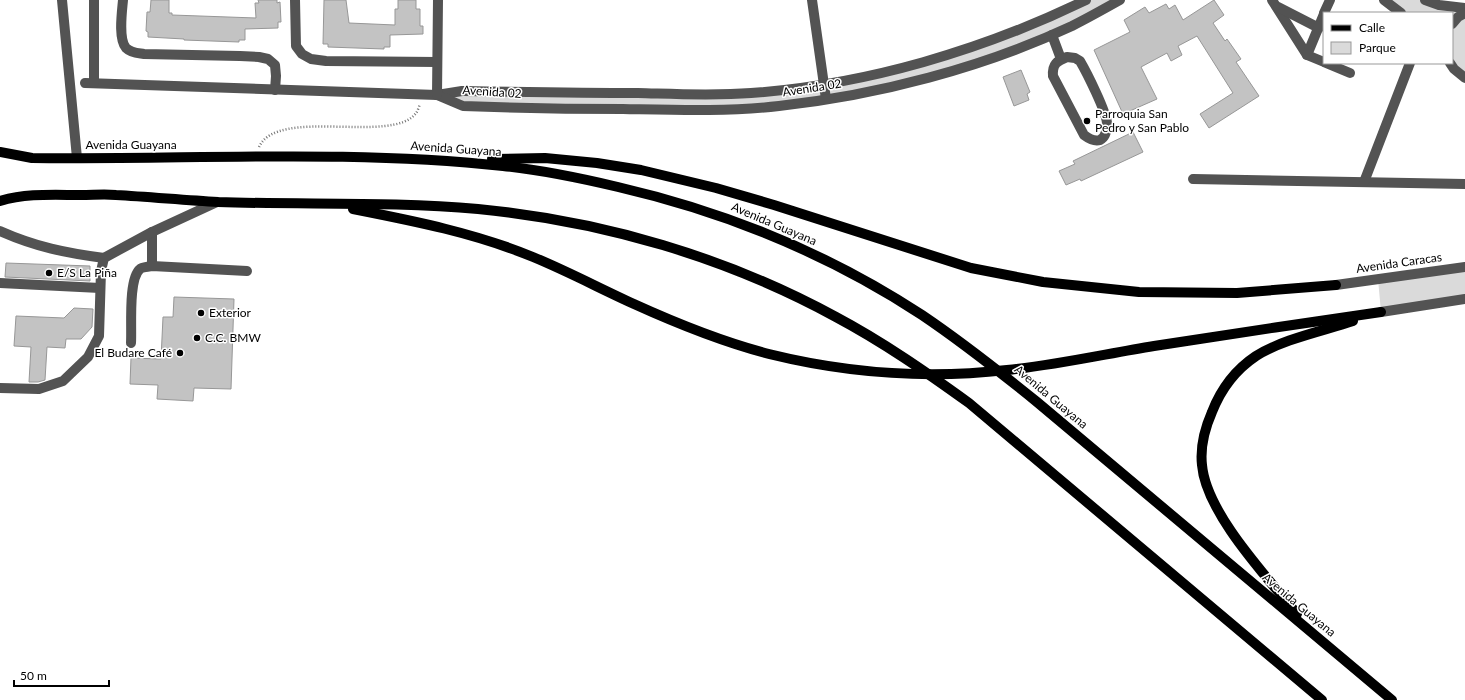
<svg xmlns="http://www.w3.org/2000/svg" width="1465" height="700" font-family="Lato,sans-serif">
<rect width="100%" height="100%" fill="#fff"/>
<g fill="#dadada">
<path d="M 1086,0 L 1120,0 L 1073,25 L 920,79 L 778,106 L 463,106 L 437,95 L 750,93 L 924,62 Z"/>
<path d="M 1384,0 L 1425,0 L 1465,8 L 1465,78 L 1452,63 L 1452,13 L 1401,13 Z"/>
<path d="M 1465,267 L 1465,299 L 1381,312 L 1378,279 Z"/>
</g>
<g fill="#c3c3c3" stroke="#979797">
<path d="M 151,0 L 169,0 L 169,13 L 172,13 L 172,15 L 256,18 L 255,3 L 259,3 L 258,0 L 277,0 L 277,3 L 280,2 L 281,22 L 278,22 L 278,28 L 245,29 L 245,40 L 239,40 L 239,42 L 184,40 L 184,39 L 148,37 L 148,32 L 146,31 L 147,12 L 150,12 Z"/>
<path d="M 324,0 L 346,0 L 349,23 L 395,25 L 395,9 L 398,9 L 398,0 L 416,0 L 416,9 L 420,9 L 420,26 L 423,26 L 423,34 L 390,35 L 390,47 L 384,47 L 384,49 L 328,47 L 328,44 L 323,44 Z"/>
<path d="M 1214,0 L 1224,15 L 1213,23 L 1225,41 L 1227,39 L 1241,59 L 1236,62 L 1259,96 L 1209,128 L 1200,114 L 1233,93 L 1197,36 L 1178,46 L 1182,55 L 1171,61 L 1167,53 L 1141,67 L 1157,99 L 1123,114 L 1094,50 L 1130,32 L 1124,20 L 1145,7 L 1149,13 L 1166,4 L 1169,9 L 1175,5 L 1183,20 Z"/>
<path d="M 1021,70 L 1030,92 L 1027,94 L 1029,100 L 1014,106 L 1003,77 Z"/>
<path d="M 1133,132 L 1143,152 L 1081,181 L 1080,179 L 1066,185 L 1059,171 L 1075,164 L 1073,161 Z"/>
<path d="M 6,263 L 90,266 L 90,281 L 5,277 Z"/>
<path d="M 174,297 L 234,299 L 231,389 L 194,388 L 193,401 L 157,399 L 158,385 L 130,384 L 131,358 L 161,359 L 163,317 L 173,317 Z"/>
<path d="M 74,308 L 93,309 L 92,327 L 81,339 L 66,339 L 65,348 L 47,347 L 45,380 L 38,382 L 29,382 L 31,347 L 14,346 L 16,316 L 64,318 Z"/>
</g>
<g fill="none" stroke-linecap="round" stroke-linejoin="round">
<path stroke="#757575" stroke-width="2.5" stroke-dasharray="1 2" stroke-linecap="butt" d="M 259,147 C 278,106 393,145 416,113 C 418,111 419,106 420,104"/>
<g stroke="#535353" stroke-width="10">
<path d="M 62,0 L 77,158"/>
<path d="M 123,0 C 122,12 118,39 126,48 C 131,53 138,53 144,54 L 240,56 L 259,57 L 268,59 L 275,65 L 276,76 L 275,90"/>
<path d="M 295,0 L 296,46 L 302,54 L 311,59 L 326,61 L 437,62"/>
<path d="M 812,0 L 826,99"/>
<path d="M 1272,0 L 1307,55 L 1324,62"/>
<path d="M 1384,0 L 1401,13"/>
<path d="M 1425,0 L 1439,5 L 1465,8"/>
<path d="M 1278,7 L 1319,28"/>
<path d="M 1324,13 L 1330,0"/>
<path d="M 1452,24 L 1458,17 L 1465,13"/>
<path d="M 1052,35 L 1061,59"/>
<path d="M 1307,55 L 1324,14"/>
<path d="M 1067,57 L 1075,58 L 1080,61 C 1087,73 1106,111 1107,123 C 1107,129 1106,137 1100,140 C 1094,142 1088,138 1084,135 L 1053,76 C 1052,64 1057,61 1067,57 Z"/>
<path d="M 1326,63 L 1350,73"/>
<path d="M 1450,63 L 1454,69 L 1465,78"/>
<path d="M 85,83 L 437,95 L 462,91 C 521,92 579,93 638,93 C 676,94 713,96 751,93 C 866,85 983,50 1086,0"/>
<path d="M 94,83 L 94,0"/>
<path d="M 437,95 L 463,106 C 516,108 570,109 623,109 C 674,110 727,112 779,106 C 878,95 982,68 1072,26 C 1088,18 1104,9 1120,0"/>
<path d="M 437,95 L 438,0"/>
<path d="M 1193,179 L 1465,184"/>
<path d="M 1364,182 L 1410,63"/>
<path d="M 0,231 C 36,247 66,253 104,258"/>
<path d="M 152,266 L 152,232"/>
<path d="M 0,283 L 100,288"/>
<path d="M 1336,285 L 1465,267"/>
<path d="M 1381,312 L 1465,299"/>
<path d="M 131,343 C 132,327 128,279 140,269 C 142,267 148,267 152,266 L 247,271"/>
<path d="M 0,388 L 39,389 L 63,381 L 88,357 L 99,336 L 101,271 L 104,258 L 152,232 L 217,202"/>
</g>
<g stroke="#000" stroke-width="10">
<path d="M 0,152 L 32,158 C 189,160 347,149 503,166 C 542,170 580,178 618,187 C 726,212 829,254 922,315 C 962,342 1000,372 1037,402 L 1392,700"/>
<path d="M 492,159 L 545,158 L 597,163 L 641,170 L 716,188 L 774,205 L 971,268 L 1043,282 L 1139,292 L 1237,293 L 1336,285"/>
<path d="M 0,201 C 26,193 54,195 81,195 C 93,195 105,194 116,195 C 150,197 184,200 218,202 C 305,205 392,201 478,209 C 603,221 726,257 836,317 C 883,342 926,372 969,403 L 1322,700"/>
<path d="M 353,209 C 414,221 475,233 533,257 C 567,271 601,289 634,304 C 678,324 723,342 769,354 C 846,373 928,379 1007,370 C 1057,365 1105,354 1154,346 C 1230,334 1305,323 1381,312"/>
<path d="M 1297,614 C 1267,577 1206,513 1202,465 C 1200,447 1205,428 1212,412 C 1221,389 1235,370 1256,356 C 1283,339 1323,331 1353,321"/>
</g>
</g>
<g fill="#000" stroke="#fff" stroke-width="1.5">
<circle cx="1087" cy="121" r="4"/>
<circle cx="49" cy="273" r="4"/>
<circle cx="201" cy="313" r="4"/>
<circle cx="197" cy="338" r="4"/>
<circle cx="180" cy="353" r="4"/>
</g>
<g text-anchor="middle" stroke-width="3" stroke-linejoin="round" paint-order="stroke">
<g font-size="12" fill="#000" stroke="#fff">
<text transform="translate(812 88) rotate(-9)" y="4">Avenida 02</text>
<text transform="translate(492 92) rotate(4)" y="4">Avenida 02</text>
<text x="131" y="149">Avenida Guayana</text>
<text transform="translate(456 149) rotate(4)" y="4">Avenida Guayana</text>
<text transform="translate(774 224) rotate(23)" y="4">Avenida Guayana</text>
<text transform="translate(1399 263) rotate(-8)" y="4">Avenida Caracas</text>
<text transform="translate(1051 397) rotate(40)" y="4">Avenida Guayana</text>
<text transform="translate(1299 605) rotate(40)" y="4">Avenida Guayana</text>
</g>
<g font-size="12" fill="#000" stroke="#fff" text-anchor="start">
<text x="1095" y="118">Parroquia San<tspan x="1095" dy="14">Pedro y San Pablo</tspan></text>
<text x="57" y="277">E/S La Piña</text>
<text x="209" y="317">Exterior</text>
<text x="205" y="342">C.C. BMW</text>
<text x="172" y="357" text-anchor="end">El Budare Café</text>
</g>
</g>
<rect x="1323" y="12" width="130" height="52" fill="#ffffff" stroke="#999999"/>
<rect x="1331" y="25" width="20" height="6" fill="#000000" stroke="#999999"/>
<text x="1359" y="32" font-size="12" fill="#000000">Calle</text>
<rect x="1331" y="42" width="20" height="12" fill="#dadada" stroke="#999999"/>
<text x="1359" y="52" font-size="12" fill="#000000">Parque</text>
<path d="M14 680v6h95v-6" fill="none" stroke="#000000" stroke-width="2"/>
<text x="20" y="680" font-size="12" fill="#000000" stroke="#ffffff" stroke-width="3" paint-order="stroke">50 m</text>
</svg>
